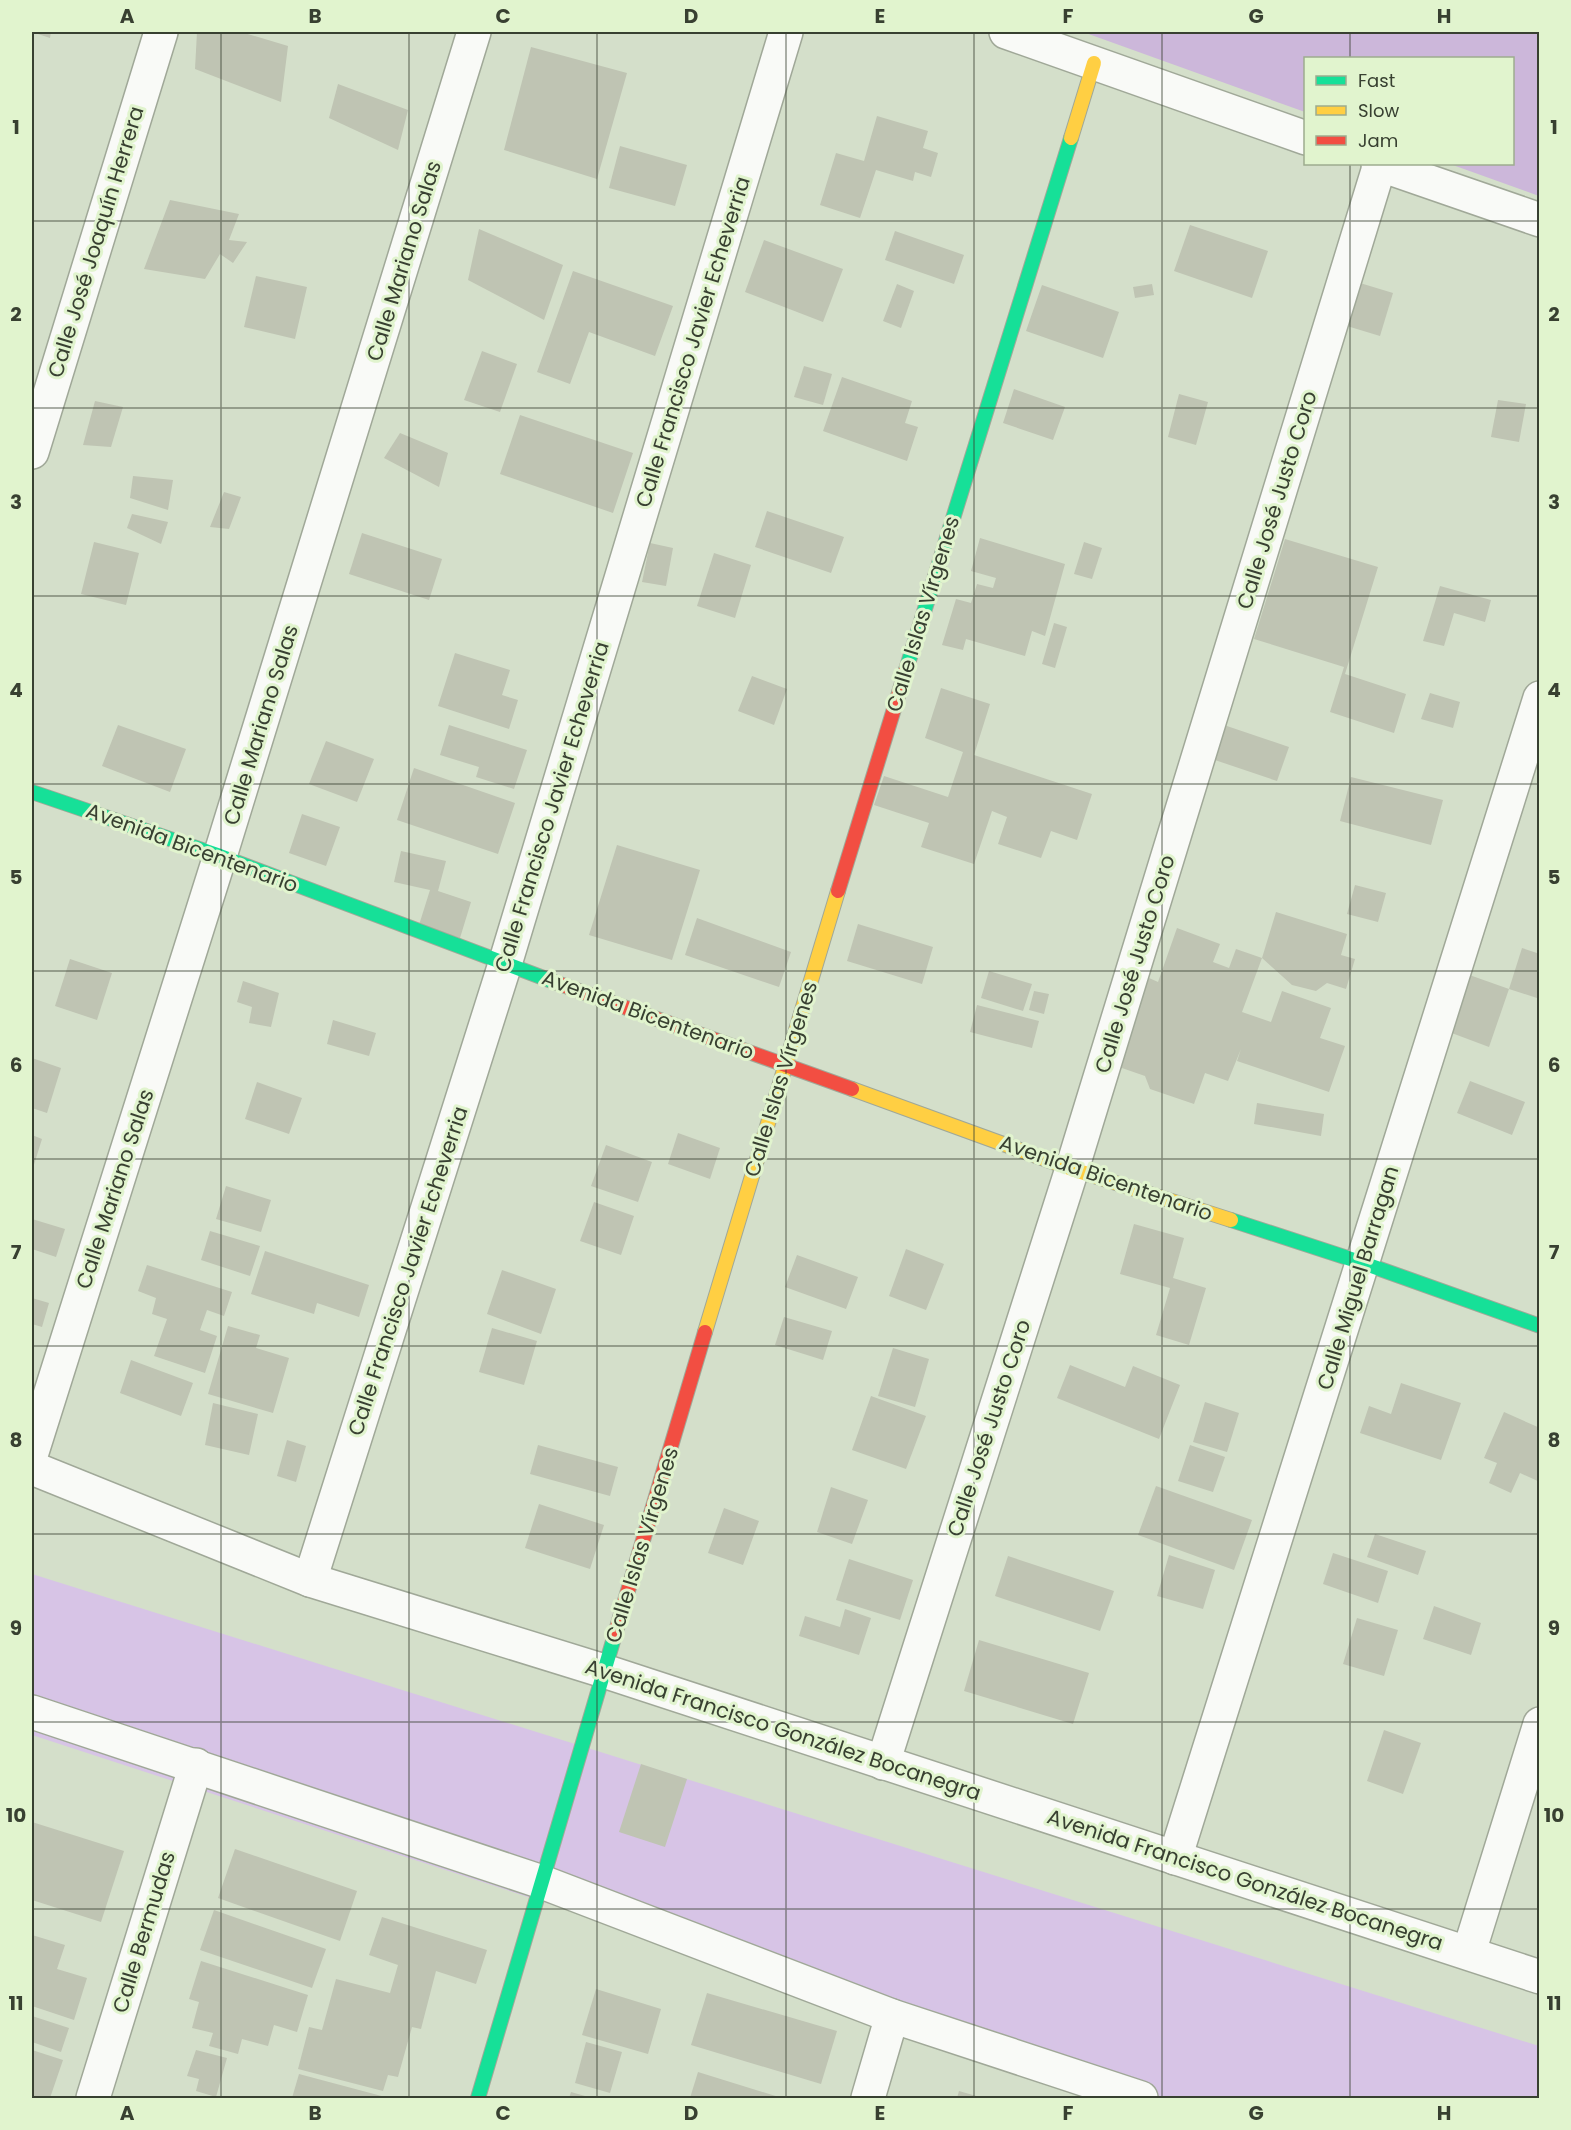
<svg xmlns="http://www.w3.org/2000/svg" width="1571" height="2130" font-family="Poppins,sans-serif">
<rect width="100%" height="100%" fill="#d4dfca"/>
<path fill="#d7c4e6" d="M 32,1574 L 1539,2046 L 1539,2098 L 1144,2098 L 32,1735 Z"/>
<path fill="#ccb7da" d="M 1083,32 L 1539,32 L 1539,196 L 1450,164 L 1512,164 L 1512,58 L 1306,58 L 1305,112 Z"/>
<g fill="#bfc4b3">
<path d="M 32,32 L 51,32 L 50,38 Z"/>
<path d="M 197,32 L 241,32 L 288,46 L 281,102 L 195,69 Z"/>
<path d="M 531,47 L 627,73 L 597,179 L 504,150 Z"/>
<path d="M 338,84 L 408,110 L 398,150 L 329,118 Z"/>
<path d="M 877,116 L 928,131 L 923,148 L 938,153 L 931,177 L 915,172 L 913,181 L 876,170 L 860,218 L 820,205 L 836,153 L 864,161 Z"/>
<path d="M 620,146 L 687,165 L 675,206 L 609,188 Z"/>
<path d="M 170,200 L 239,214 L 229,240 L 247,242 L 233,263 L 220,254 L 205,279 L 144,269 Z"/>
<path d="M 1190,225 L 1268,251 L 1252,298 L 1174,271 Z"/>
<path d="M 479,229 L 563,265 L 544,320 L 468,280 Z"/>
<path d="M 895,231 L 964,255 L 954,284 L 885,260 Z"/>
<path d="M 764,240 L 843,269 L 823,322 L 745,292 Z"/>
<path d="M 573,271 L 673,306 L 655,356 L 589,332 L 570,384 L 537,372 Z"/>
<path d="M 256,276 L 307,287 L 295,339 L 244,327 Z"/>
<path d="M 1360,283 L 1393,293 L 1380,336 L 1347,326 Z"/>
<path d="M 897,284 L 914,291 L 901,328 L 883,321 Z"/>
<path d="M 1152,284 L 1154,295 L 1135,298 L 1133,287 Z"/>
<path d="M 1042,285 L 1119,312 L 1103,358 L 1026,331 Z"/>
<path d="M 482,351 L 517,364 L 500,412 L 464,400 Z"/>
<path d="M 804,366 L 832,374 L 823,405 L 794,397 Z"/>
<path d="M 842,377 L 912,401 L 905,423 L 918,427 L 907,461 L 823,431 Z"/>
<path d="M 1014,389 L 1065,407 L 1053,440 L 1003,423 Z"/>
<path d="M 1179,394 L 1208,402 L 1196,445 L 1168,437 Z"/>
<path d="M 1498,400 L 1526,404 L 1519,442 L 1491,437 Z"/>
<path d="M 95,401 L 123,407 L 111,447 L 83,445 Z"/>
<path d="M 520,415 L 633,453 L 613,513 L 500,474 Z"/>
<path d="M 400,433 L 448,453 L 439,487 L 384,458 Z"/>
<path d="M 133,476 L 173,480 L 168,510 L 130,498 Z"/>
<path d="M 224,492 L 241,497 L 229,529 L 210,527 Z"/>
<path d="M 767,511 L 844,537 L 831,573 L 755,547 Z"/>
<path d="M 132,514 L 168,522 L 161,544 L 127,528 Z"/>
<path d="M 362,533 L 442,559 L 429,600 L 349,574 Z"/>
<path d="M 980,538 L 1065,564 L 1045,636 L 1032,631 L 1025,656 L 966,639 L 963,650 L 942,645 L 956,599 L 971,603 L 977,584 L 993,588 L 996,578 L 971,571 Z"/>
<path d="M 1285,539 L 1378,567 L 1345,674 L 1406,694 L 1394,733 L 1330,712 L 1344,667 L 1254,639 Z"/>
<path d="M 94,542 L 139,553 L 126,605 L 81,594 Z"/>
<path d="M 1084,542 L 1102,548 L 1092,579 L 1074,574 Z"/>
<path d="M 650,543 L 673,548 L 666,586 L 642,582 Z"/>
<path d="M 714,553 L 751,565 L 735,618 L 697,606 Z"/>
<path d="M 1440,586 L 1491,600 L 1485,622 L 1454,613 L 1444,646 L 1423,641 Z"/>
<path d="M 1054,623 L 1067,627 L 1055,668 L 1042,664 Z"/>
<path d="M 455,653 L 510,670 L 502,695 L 518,700 L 509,729 L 438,706 Z"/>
<path d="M 752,676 L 787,689 L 774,725 L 738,711 Z"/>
<path d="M 941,688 L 990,704 L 974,755 L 1092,794 L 1077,840 L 1051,831 L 1041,858 L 998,844 L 1007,817 L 992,811 L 974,864 L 921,847 L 929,823 L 874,805 L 884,776 L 948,797 L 963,752 L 925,738 Z"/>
<path d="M 1430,693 L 1460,702 L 1453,728 L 1421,719 Z"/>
<path d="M 1218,723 L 1289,747 L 1277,781 L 1206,757 Z"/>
<path d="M 118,725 L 186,749 L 170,792 L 102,766 Z"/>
<path d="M 449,725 L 527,750 L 514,789 L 476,777 L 479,767 L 440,755 Z"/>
<path d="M 326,741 L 374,759 L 357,802 L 309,784 Z"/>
<path d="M 414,768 L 515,803 L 498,854 L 397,820 Z"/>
<path d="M 1351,777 L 1443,800 L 1431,845 L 1340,821 Z"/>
<path d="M 302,814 L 340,827 L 326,866 L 289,853 Z"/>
<path d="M 617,845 L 700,870 L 672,960 L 589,935 Z"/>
<path d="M 401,851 L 446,861 L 438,891 L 471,902 L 460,938 L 419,925 L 430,890 L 394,882 Z"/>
<path d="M 1355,885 L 1386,893 L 1378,922 L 1347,914 Z"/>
<path d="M 1276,912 L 1347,934 L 1341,955 L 1355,959 L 1346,989 L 1327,983 L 1316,991 L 1292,985 L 1262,958 Z"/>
<path d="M 697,918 L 791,952 L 779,987 L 685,955 Z"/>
<path d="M 858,924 L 933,947 L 922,984 L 847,961 Z"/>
<path d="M 1177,928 L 1220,944 L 1213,962 L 1229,968 L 1236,949 L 1262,958 L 1242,1012 L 1271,1022 L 1282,991 L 1331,1008 L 1320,1038 L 1345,1046 L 1329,1092 L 1237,1061 L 1241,1049 L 1228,1081 L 1205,1073 L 1194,1104 L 1150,1089 L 1145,1076 L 1119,1067 L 1149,978 L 1158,982 Z"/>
<path d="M 1522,948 L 1540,954 L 1540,999 L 1509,989 Z"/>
<path d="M 70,959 L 112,973 L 97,1020 L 55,1006 Z"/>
<path d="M 989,971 L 1032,984 L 1023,1011 L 981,998 Z"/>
<path d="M 1461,972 L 1509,989 L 1489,1047 L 1441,1029 Z"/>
<path d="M 243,981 L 279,993 L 271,1027 L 249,1023 L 252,1007 L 237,1002 Z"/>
<path d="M 1034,991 L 1049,994 L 1044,1014 L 1029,1010 Z"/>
<path d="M 977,1005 L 1039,1021 L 1032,1048 L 970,1032 Z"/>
<path d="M 333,1020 L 376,1033 L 369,1056 L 327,1044 Z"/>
<path d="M 32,1058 L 61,1068 L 47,1113 L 32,1108 Z"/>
<path d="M 1470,1081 L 1525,1102 L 1512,1135 L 1457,1113 Z"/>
<path d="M 257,1082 L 302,1098 L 289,1134 L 245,1119 Z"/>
<path d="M 1257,1103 L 1324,1114 L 1321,1136 L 1254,1124 Z"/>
<path d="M 678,1133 L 720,1148 L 710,1179 L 668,1164 Z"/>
<path d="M 32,1135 L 42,1139 L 32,1171 Z"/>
<path d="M 606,1145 L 652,1162 L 638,1202 L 591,1186 Z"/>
<path d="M 226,1186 L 271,1200 L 261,1232 L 216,1219 Z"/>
<path d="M 594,1202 L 634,1216 L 621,1255 L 580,1241 Z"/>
<path d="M 32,1219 L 65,1229 L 56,1257 L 32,1249 Z"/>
<path d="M 1134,1224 L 1184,1238 L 1173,1278 L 1206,1288 L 1189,1345 L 1156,1335 L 1170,1288 L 1120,1274 Z"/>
<path d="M 210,1231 L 260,1246 L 250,1276 L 201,1260 Z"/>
<path d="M 906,1249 L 944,1264 L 926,1310 L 889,1296 Z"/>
<path d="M 265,1251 L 369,1285 L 359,1317 L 317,1303 L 314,1314 L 251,1294 Z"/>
<path d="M 797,1255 L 858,1277 L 846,1309 L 785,1287 Z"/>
<path d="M 147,1265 L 232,1292 L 224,1316 L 207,1310 L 200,1330 L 217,1336 L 205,1373 L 154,1356 L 167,1319 L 152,1314 L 156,1298 L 138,1291 Z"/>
<path d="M 502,1270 L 556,1289 L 541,1334 L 487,1314 Z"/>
<path d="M 32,1298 L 49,1303 L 42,1327 L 32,1324 Z"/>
<path d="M 784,1317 L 832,1331 L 823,1360 L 775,1345 Z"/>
<path d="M 228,1326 L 260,1335 L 256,1348 L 289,1358 L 273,1413 L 208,1394 Z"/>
<path d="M 492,1328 L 537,1341 L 524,1385 L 479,1372 Z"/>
<path d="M 893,1348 L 929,1359 L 915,1407 L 878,1396 Z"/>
<path d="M 131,1360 L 193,1383 L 181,1416 L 120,1393 Z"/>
<path d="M 1070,1365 L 1125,1387 L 1133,1366 L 1180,1385 L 1159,1439 L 1057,1398 Z"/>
<path d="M 1401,1383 L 1461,1403 L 1441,1460 L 1360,1433 L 1369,1406 L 1391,1414 Z"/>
<path d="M 871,1396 L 926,1416 L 906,1469 L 852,1450 Z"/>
<path d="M 1205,1402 L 1239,1413 L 1227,1452 L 1193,1442 Z"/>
<path d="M 213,1403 L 258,1414 L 249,1455 L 205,1445 Z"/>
<path d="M 1504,1412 L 1540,1428 L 1540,1482 L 1520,1473 L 1511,1493 L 1489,1483 L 1497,1463 L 1484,1458 Z"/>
<path d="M 287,1440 L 306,1446 L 296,1482 L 277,1476 Z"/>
<path d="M 538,1445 L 618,1467 L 610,1496 L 530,1474 Z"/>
<path d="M 1190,1445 L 1225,1457 L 1213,1492 L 1178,1481 Z"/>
<path d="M 1156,1486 L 1252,1520 L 1234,1570 L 1138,1535 Z"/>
<path d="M 831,1487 L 868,1500 L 852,1544 L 817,1532 Z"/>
<path d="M 539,1504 L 604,1525 L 590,1569 L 525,1548 Z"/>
<path d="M 724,1508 L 759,1521 L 743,1565 L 708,1553 Z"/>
<path d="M 1375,1534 L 1426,1551 L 1418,1575 L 1367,1557 Z"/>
<path d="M 1333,1553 L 1388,1571 L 1378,1603 L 1323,1584 Z"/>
<path d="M 1169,1555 L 1215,1570 L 1203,1609 L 1157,1596 Z"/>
<path d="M 1008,1556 L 1114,1591 L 1100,1631 L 995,1596 Z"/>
<path d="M 849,1559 L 913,1580 L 900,1620 L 836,1600 Z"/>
<path d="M 1434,1606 L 1481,1623 L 1471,1655 L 1423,1639 Z"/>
<path d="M 845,1609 L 871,1618 L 859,1655 L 799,1636 L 805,1616 L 840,1627 Z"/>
<path d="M 1357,1618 L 1398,1630 L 1384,1676 L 1343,1664 Z"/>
<path d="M 979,1640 L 1089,1673 L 1073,1724 L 964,1691 Z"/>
<path d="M 1384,1730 L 1421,1743 L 1403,1794 L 1367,1781 Z"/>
<path d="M 641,1764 L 687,1779 L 665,1847 L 619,1832 Z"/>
<path d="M 32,1822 L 124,1851 L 101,1922 L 32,1900 Z"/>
<path d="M 235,1849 L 357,1891 L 340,1941 L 218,1898 Z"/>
<path d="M 214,1910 L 326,1949 L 312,1988 L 200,1950 Z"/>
<path d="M 382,1917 L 487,1950 L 476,1984 L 436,1971 L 421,2029 L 412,2027 L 398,2077 L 388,2075 L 383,2091 L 298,2069 L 309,2027 L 322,2030 L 336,1979 L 390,1993 L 398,1965 L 369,1955 Z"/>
<path d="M 32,1935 L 65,1945 L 57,1969 L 87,1978 L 74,2020 L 32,2006 Z"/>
<path d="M 201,1961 L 308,1995 L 297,2032 L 274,2025 L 268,2046 L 242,2039 L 238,2054 L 209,2046 L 213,2033 L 192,2028 L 199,2002 L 189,1999 Z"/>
<path d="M 596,1989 L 661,2009 L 648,2054 L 582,2035 Z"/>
<path d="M 707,1993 L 837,2031 L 821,2084 L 691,2045 Z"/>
<path d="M 32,2016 L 69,2028 L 61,2052 L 32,2042 Z"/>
<path d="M 586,2042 L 622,2052 L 610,2093 L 575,2083 Z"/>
<path d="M 32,2050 L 63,2060 L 50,2098 L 32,2098 Z"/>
<path d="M 196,2050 L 227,2058 L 216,2097 L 196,2091 L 199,2079 L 187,2076 Z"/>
<path d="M 698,2072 L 782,2098 L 690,2098 Z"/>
<path d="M 299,2074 L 389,2098 L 292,2098 Z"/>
<path d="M 959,2091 L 983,2098 L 957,2098 Z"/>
<path d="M 571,2092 L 592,2098 L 569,2098 Z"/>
</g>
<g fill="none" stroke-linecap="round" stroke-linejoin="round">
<g stroke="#a0a898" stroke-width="36">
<g id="street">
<path d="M 1006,32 L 1306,138"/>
<path d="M 1378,164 L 1540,220"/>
<path d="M 32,452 L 161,32"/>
<path d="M 32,1452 L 220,856 L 474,32"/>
<path d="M 32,1468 L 310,1580 L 604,1671 L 1540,1977"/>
<path d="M 310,1580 L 505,964 L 786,32"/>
<path d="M 32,1712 L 542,1882 L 892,2016 L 1141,2098"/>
<path d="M 883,1763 L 1072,1169 L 1380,164"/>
<path d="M 1175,1858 L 1540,698"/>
<path d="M 1469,1952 L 1540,1724"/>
<path d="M 93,2098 L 196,1765"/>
<path d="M 868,2098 L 892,2016"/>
</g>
</g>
<g stroke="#a0a898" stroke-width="16">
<g id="fast">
<path d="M 906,670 L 1071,138"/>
<path d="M 32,792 L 220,856 L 557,983"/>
<path d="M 1231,1220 L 1363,1263 L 1540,1326"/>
<path d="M 478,2098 L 616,1631"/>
</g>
</g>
<g stroke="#a0a898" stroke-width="16">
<g id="slow">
<path d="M 1071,138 L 1094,63"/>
<path d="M 852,1089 L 1072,1169 L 1231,1220"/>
<path d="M 705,1332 L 838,891"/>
</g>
</g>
<g stroke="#a0a898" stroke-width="16">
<g id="jam">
<path d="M 838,891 L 906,670"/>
<path d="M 557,983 L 852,1089"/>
<path d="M 616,1631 L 705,1332"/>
</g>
</g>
<use href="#street" stroke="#f9faf7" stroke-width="33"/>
<use href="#fast" stroke="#16e098" stroke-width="14"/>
<use href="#slow" stroke="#ffcf43" stroke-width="14"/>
<use href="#jam" stroke="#f24e42" stroke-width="14"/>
</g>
<path fill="none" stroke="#384031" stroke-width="1.5" stroke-opacity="0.55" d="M 221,32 L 221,2098M 409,32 L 409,2098M 597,32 L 597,2098M 786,32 L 786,2098M 974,32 L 974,2098M 1162,32 L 1162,2098M 1350,32 L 1350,58M 1350,164 L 1350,2098M 32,221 L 1540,221M 32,408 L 1540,408M 32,596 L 1540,596M 32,784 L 1540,784M 32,971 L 1540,971M 32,1159 L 1540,1159M 32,1346 L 1540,1346M 32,1534 L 1540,1534M 32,1722 L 1540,1722M 32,1909 L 1540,1909"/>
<g text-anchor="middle" stroke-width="6" stroke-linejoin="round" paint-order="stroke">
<g font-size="21" fill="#384031" stroke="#e1f4ce">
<text transform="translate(96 242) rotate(-73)" y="7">Calle José Joaquín Herrera</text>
<text transform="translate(404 261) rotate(-73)" y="7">Calle Mariano Salas</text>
<text transform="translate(693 342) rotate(-73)" y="7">Calle Francisco Javier Echeverria</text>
<text transform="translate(1277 500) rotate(-73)" y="7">Calle José Justo Coro</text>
<text transform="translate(923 614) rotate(-73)" y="7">Calle Islas Vírgenes</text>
<text transform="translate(261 725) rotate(-73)" y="7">Calle Mariano Salas</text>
<text transform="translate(552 807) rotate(-73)" y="7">Calle Francisco Javier Echeverria</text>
<text transform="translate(192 848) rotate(20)" y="7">Avenida Bicentenario</text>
<text transform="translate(1135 964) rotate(-73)" y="7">Calle José Justo Coro</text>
<text transform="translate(648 1015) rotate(20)" y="7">Avenida Bicentenario</text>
<text transform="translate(781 1079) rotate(-73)" y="7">Calle Islas Vírgenes</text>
<text transform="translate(1106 1178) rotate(19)" y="7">Avenida Bicentenario</text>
<text transform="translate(115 1189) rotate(-72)" y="7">Calle Mariano Salas</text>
<text transform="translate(408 1271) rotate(-72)" y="7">Calle Francisco Javier Echeverria</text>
<text transform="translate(1358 1278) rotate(-73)" y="7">Calle Miguel Barragan</text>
<text transform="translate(989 1428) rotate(-72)" y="7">Calle José Justo Coro</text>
<text transform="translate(642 1545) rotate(-73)" y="7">Calle Islas Vírgenes</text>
<text transform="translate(783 1730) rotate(18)" y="7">Avenida Francisco González Bocanegra</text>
<text transform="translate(1245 1880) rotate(18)" y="7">Avenida Francisco González Bocanegra</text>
<text transform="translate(144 1932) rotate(-73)" y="7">Calle Bermudas</text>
</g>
</g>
<rect width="1571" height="2130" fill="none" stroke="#e1f4ce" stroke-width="66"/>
<rect x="1304" y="57" width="210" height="108" fill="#e1f4ce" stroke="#9dac8f" stroke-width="1.5"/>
<rect x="1316" y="76" width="30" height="9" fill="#16e098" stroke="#9dac8f" stroke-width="1.5"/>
<text x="1358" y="87" font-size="18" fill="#384031">Fast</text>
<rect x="1316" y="106" width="30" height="9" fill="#ffcf43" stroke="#9dac8f" stroke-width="1.5"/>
<text x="1358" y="117" font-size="18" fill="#384031">Slow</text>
<rect x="1316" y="136" width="30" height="9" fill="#f24e42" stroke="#9dac8f" stroke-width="1.5"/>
<text x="1358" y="147" font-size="18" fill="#384031">Jam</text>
<rect x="33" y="33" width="1505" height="2064" fill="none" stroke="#384031" stroke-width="2"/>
<g font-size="20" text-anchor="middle" font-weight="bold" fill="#384031">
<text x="127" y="23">A</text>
<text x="315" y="23">B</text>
<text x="503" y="23">C</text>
<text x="691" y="23">D</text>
<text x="880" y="23">E</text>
<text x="1068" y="23">F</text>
<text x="1256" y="23">G</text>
<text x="1444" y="23">H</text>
<text x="16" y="134">1</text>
<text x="1554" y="134">1</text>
<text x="16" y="321">2</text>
<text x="1554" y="321">2</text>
<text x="16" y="509">3</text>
<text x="1554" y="509">3</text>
<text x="16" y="697">4</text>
<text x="1554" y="697">4</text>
<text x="16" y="884">5</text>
<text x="1554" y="884">5</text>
<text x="16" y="1072">6</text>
<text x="1554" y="1072">6</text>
<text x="16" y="1259">7</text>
<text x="1554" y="1259">7</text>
<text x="16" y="1447">8</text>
<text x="1554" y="1447">8</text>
<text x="16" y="1635">9</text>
<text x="1554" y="1635">9</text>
<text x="16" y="1822">10</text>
<text x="1554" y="1822">10</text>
<text x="16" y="2010">11</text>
<text x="1554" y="2010">11</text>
<text x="127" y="2120">A</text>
<text x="315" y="2120">B</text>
<text x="503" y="2120">C</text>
<text x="691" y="2120">D</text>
<text x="880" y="2120">E</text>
<text x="1068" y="2120">F</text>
<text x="1256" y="2120">G</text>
<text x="1444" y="2120">H</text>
</g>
</svg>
